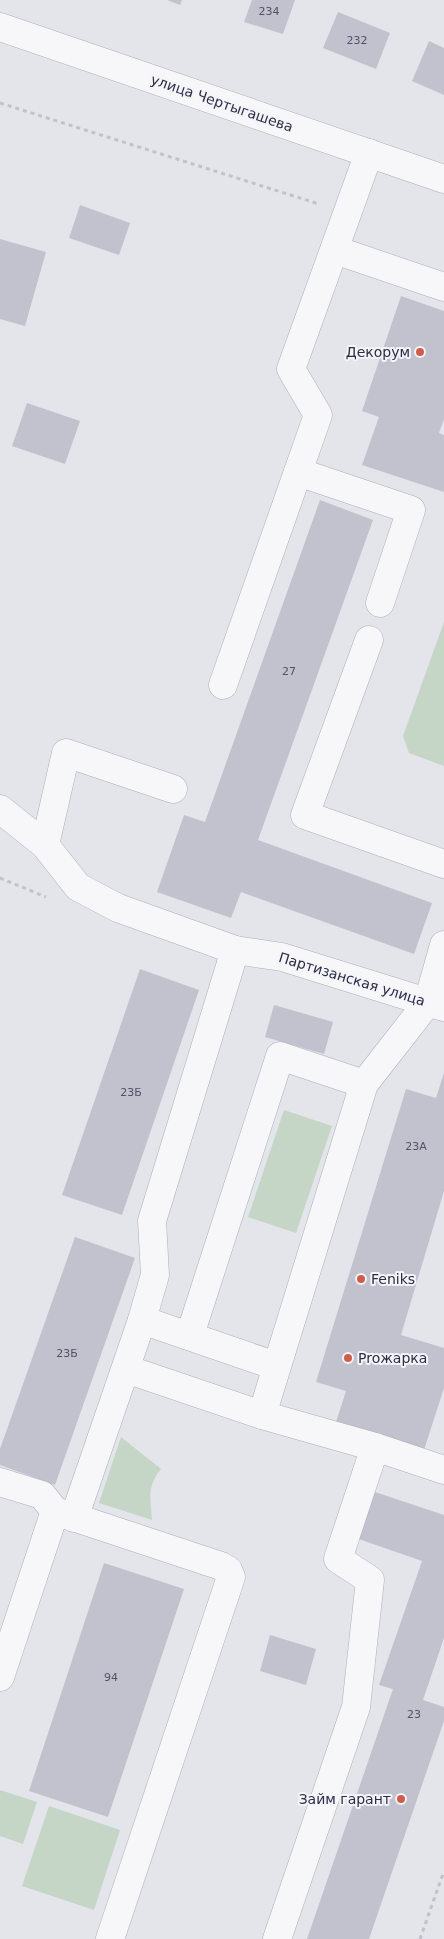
<svg xmlns="http://www.w3.org/2000/svg" width="444" height="1939" font-family="'DejaVu Sans',sans-serif">
<rect width="100%" height="100%" fill="#e4e5eb"/>
<g fill="#c5d5c6">
<path d="M 444,622 L 444,766 L 409,753 L 403,736 Z"/>
<path d="M 284,1110 L 332,1126 L 296,1233 L 248,1217 Z"/>
<path d="M 121,1437 L 161,1469 C 146,1487 151,1500 152,1520 L 99,1503 Z"/>
<path d="M 0,1790 L 37,1802 L 23,1844 L 0,1836 Z"/>
<path d="M 49,1806 L 120,1830 L 94,1910 L 22,1886 Z"/>
</g>
<g fill="#c1c2ce">
<path d="M 167,0 L 182,0 L 180,5 Z"/>
<path d="M 252,0 L 295,0 L 283,34 L 244,22 Z"/>
<path d="M 338,12 L 390,33 L 376,69 L 323,48 Z"/>
<path d="M 429,41 L 444,48 L 444,95 L 412,81 Z"/>
<path d="M 80,205 L 130,223 L 119,255 L 69,238 Z"/>
<path d="M 0,239 L 46,252 L 25,326 L 0,319 Z"/>
<path d="M 401,296 L 444,311 L 444,419 L 439,433 L 444,435 L 444,492 L 362,465 L 379,417 L 362,411 Z"/>
<path d="M 27,403 L 80,421 L 65,464 L 12,446 Z"/>
<path d="M 320,500 L 373,520 L 258,840 L 432,903 L 414,954 L 241,892 L 231,918 L 157,892 L 184,815 L 205,822 Z"/>
<path d="M 140,969 L 199,990 L 122,1215 L 62,1195 Z"/>
<path d="M 274,1005 L 333,1022 L 324,1054 L 265,1037 Z"/>
<path d="M 444,1073 L 444,1191 L 401,1335 L 444,1348 L 444,1388 L 424,1450 L 336,1422 L 346,1391 L 316,1382 L 406,1089 L 436,1098 Z"/>
<path d="M 75,1237 L 135,1258 L 55,1485 L 0,1465 L 0,1449 Z"/>
<path d="M 369,1490 L 444,1515 L 444,1638 L 423,1700 L 444,1707 L 444,1721 L 369,1939 L 307,1939 L 393,1689 L 379,1685 L 422,1561 L 353,1537 Z"/>
<path d="M 104,1563 L 184,1589 L 108,1817 L 29,1791 Z"/>
<path d="M 270,1635 L 316,1649 L 306,1685 L 260,1671 Z"/>
</g>
<g fill="none" stroke-linecap="round" stroke-linejoin="round">
<g stroke="#acaeb9" stroke-width="29">
<g id="minor">
<path d="M 0,27 L 444,179"/>
<path d="M 335,250 L 444,287"/>
<path d="M 298,472 L 411,510 L 380,603"/>
<path d="M 369,640 L 305,815 L 444,864"/>
<path d="M 223,685 L 318,415 L 291,369 L 369,153"/>
<path d="M 173,789 L 66,753 L 45,845 L 78,887 L 118,908 L 235,950 L 282,957 L 443,1007"/>
<path d="M 0,809 L 45,845"/>
<path d="M 444,945 L 428,1002 L 364,1084 L 262,1415 L 375,1447 L 444,1470"/>
<path d="M 142,1320 L 276,1366"/>
<path d="M 190,1335 L 280,1056 L 364,1084"/>
<path d="M 126,1369 L 262,1415"/>
<path d="M 0,1482 L 42,1495 L 55,1511 L 221,1566 L 228,1570 L 231,1577 L 110,1939"/>
<path d="M 74,1518 L 142,1320 L 155,1275 L 152,1221 L 235,950"/>
<path d="M 0,1677 L 55,1511"/>
<path d="M 277,1939 L 356,1707 L 370,1580 L 338,1559 L 375,1447"/>
</g>
</g>
<g stroke="#c2c2cb" stroke-width="3" stroke-dasharray="4 4" stroke-linecap="butt">
<path d="M 0,103 L 319,204"/>
<path d="M 0,878 L 46,897"/>
<path d="M 420,1939 L 444,1871"/>
</g>
<use href="#minor" stroke="#f7f7fa" stroke-width="28"/>
</g>
<g fill="#cd5e4c" stroke="#f4f4f9" stroke-width="2">
<circle cx="420" cy="352" r="5"/>
<circle cx="361" cy="1279" r="5"/>
<circle cx="348" cy="1358" r="5"/>
<circle cx="401" cy="1799" r="5"/>
</g>
<g text-anchor="middle" stroke-width="4" stroke-linejoin="round" paint-order="stroke">
<g font-size="11" fill="#505266">
<text x="269" y="15">234</text>
<text x="357" y="44">232</text>
<text x="289" y="675">27</text>
<text x="131" y="1096">23Б</text>
<text x="416" y="1150">23А</text>
<text x="67" y="1357">23Б</text>
<text x="111" y="1681">94</text>
<text x="414" y="1718">23</text>
</g>
<g font-size="14" fill="#2b2d44" stroke="#f4f4f9">
<text transform="translate(222 103) rotate(19)" y="5">улица Чертыгашева</text>
<text transform="translate(352 979) rotate(17)" y="5">Партизанская улица</text>
</g>
<g font-size="14" fill="#2b2d44" stroke="#f4f4f9" text-anchor="end">
<text x="410" y="357">Декорум</text>
<text x="371" y="1284" text-anchor="start">Feniks</text>
<text x="358" y="1363" text-anchor="start">Proжарка</text>
<text x="391" y="1804">Займ гарант</text>
</g>
</g>
</svg>
